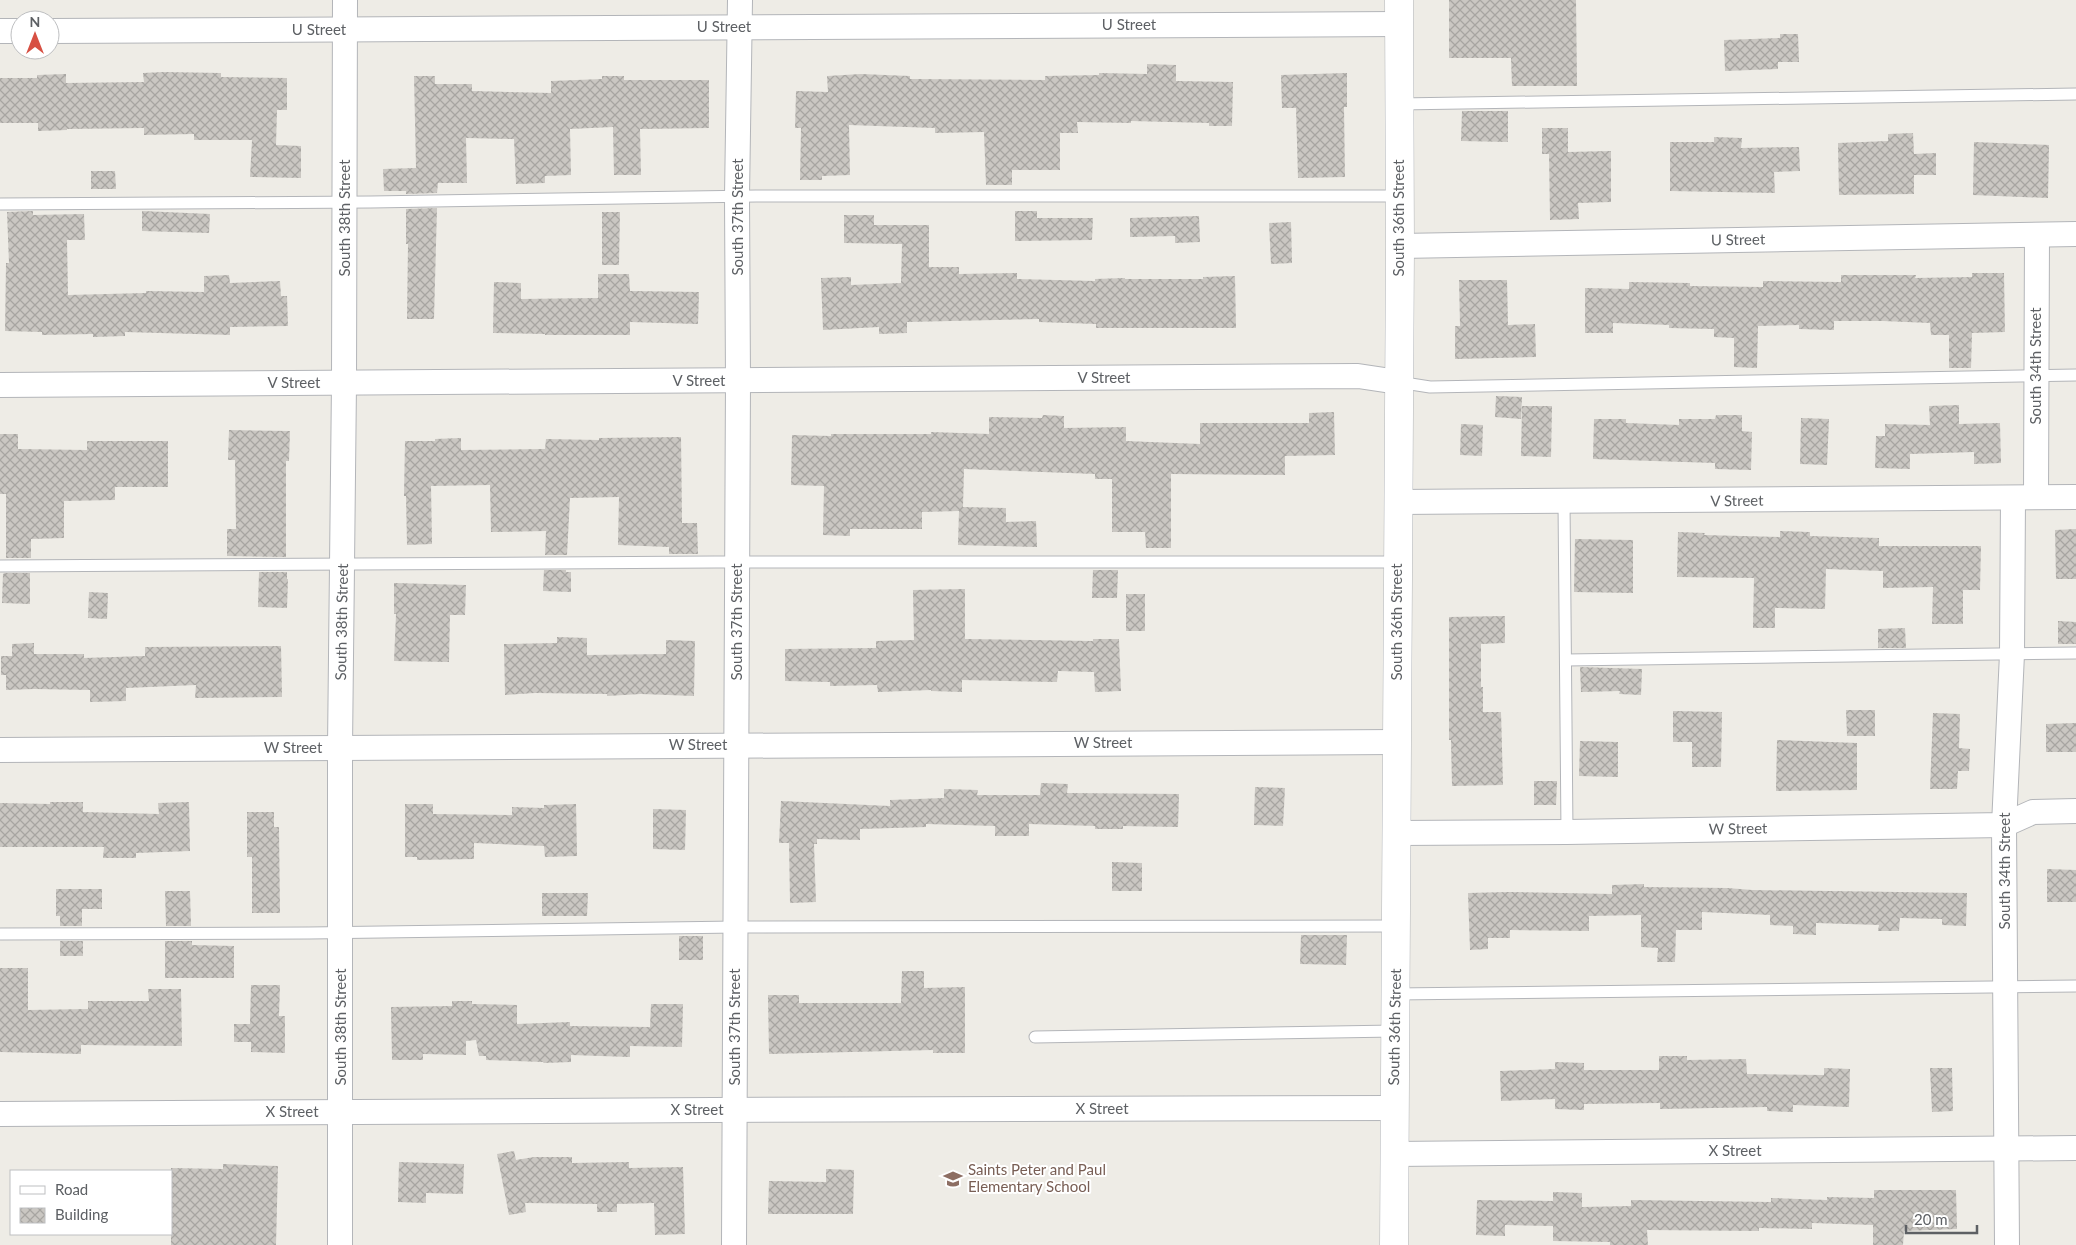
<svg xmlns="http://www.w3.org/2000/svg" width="2076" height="1245" font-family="Lato,sans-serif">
<defs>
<pattern id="building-cross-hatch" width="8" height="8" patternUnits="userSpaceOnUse" patternTransform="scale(1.25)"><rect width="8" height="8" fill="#cac7c2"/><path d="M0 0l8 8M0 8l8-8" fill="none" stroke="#a7a5a1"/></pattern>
</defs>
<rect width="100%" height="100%" fill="#eeece6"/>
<g fill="url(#building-cross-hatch)">
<path d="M 1449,0 L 1576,0 L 1577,86 L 1512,86 L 1511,58 L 1449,58 Z"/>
<path d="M 1780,34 L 1798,34 L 1799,62 L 1778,62 L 1778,69 L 1725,71 L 1724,40 L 1780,38 Z"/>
<path d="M 1147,64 L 1176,65 L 1176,81 L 1233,82 L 1232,126 L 1209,126 L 1209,123 L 1131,121 L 1131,123 L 1077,122 L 1078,133 L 1060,133 L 1060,170 L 1012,170 L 1012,185 L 986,185 L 984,132 L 935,133 L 935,128 L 849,125 L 850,175 L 822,176 L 822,180 L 800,180 L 801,128 L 795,128 L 796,91 L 828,92 L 827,76 L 861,74 L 910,76 L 910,79 L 1045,80 L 1045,76 L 1099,75 L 1099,73 L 1147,74 Z"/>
<path d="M 164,72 L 221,73 L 221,77 L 287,78 L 287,110 L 277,110 L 276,145 L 301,146 L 301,178 L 250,177 L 252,140 L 194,140 L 194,134 L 144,135 L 144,128 L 67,129 L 67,130 L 38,131 L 38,123 L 0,123 L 0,78 L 37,78 L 37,75 L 66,74 L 66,83 L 144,82 L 143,73 Z"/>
<path d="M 1347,73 L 1347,107 L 1344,107 L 1345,177 L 1298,178 L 1296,108 L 1282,108 L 1281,75 Z"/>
<path d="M 414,76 L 435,76 L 435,84 L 472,84 L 472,91 L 551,93 L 551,81 L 602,79 L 602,76 L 624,76 L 624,80 L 709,80 L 709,128 L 640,129 L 641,175 L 614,175 L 613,127 L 570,129 L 571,175 L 545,176 L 545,183 L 516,184 L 514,139 L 466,138 L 467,183 L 438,183 L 437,193 L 406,194 L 406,191 L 384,191 L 383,169 L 416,168 Z"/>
<path d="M 1462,111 L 1508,111 L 1508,142 L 1461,141 Z"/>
<path d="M 1542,128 L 1568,128 L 1568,152 L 1611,151 L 1611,202 L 1578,203 L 1579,219 L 1550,220 L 1549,154 L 1542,154 Z"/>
<path d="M 1913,133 L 1914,154 L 1936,153 L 1936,175 L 1914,175 L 1914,194 L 1839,195 L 1838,143 L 1888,141 L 1888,134 Z"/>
<path d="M 1714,137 L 1742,138 L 1741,148 L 1799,147 L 1800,171 L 1774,172 L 1775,193 L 1670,191 L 1670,142 L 1714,142 Z"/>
<path d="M 1974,142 L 2049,145 L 2048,198 L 1973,195 Z"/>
<path d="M 91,171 L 115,171 L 116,189 L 91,189 Z"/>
<path d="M 437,208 L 434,319 L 407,319 L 408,244 L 406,244 L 406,209 Z"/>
<path d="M 33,211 L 33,215 L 84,214 L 85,240 L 67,240 L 68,295 L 146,293 L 146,291 L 204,292 L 204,276 L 229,275 L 230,283 L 280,281 L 281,296 L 287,296 L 288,326 L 230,327 L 230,335 L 125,332 L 125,336 L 93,337 L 93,334 L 42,335 L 42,332 L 5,331 L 6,263 L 9,263 L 7,212 Z"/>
<path d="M 142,211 L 210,214 L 209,233 L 142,231 Z"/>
<path d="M 1015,211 L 1037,211 L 1037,218 L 1093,218 L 1092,240 L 1015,241 Z"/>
<path d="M 602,212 L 620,212 L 619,265 L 602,265 Z"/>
<path d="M 844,215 L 874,215 L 874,225 L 929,225 L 929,267 L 959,267 L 959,274 L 1017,273 L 1017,279 L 1095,281 L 1095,279 L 1125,278 L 1125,279 L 1203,279 L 1203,277 L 1235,276 L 1236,328 L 1096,328 L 1096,324 L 1039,322 L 1039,319 L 907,322 L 907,333 L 879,334 L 879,327 L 823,330 L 821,278 L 851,277 L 851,285 L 901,283 L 902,244 L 844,243 Z"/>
<path d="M 1199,216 L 1200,242 L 1175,243 L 1175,236 L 1130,237 L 1130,218 Z"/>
<path d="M 1291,222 L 1292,263 L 1271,264 L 1269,223 Z"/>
<path d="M 1972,273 L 2004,273 L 2005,332 L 1972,333 L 1971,368 L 1949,368 L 1949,335 L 1931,335 L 1930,323 L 1883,321 L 1834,321 L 1834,330 L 1799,329 L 1799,325 L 1758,326 L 1757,368 L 1734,367 L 1734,338 L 1714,337 L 1714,329 L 1669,328 L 1669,325 L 1613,323 L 1613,333 L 1585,333 L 1585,288 L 1629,289 L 1629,282 L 1690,283 L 1690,286 L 1763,287 L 1763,281 L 1841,282 L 1841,275 L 1916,275 L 1915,278 L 1972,277 Z"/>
<path d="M 598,274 L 629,274 L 630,291 L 699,292 L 698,324 L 630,322 L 630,335 L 545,335 L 545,334 L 493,333 L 494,282 L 521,283 L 521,299 L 598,298 Z"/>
<path d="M 1459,280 L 1507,280 L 1508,325 L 1535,324 L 1536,357 L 1455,359 L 1455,326 L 1460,326 Z"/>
<path d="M 1496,396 L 1522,397 L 1521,419 L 1495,417 Z"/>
<path d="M 1959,405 L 1959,424 L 2000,423 L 2001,463 L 1974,464 L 1974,452 L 1910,454 L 1910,469 L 1875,468 L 1876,436 L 1885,436 L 1885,424 L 1930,425 L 1929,406 Z"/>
<path d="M 1522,406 L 1552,406 L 1551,457 L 1521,456 Z"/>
<path d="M 1334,412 L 1335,455 L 1285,456 L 1285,475 L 1171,474 L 1171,548 L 1146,548 L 1145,532 L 1112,532 L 1112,479 L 1095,479 L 1095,474 L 964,469 L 963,507 L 1006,508 L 1006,522 L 1036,521 L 1037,547 L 958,545 L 959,511 L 922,512 L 922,529 L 850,529 L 850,536 L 823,535 L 824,486 L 791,485 L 792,435 L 831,436 L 831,434 L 931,434 L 931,432 L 989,434 L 989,417 L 1042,418 L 1043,415 L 1064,416 L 1064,428 L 1126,427 L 1126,441 L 1200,444 L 1200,423 L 1309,423 L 1309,413 Z"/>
<path d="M 1716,415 L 1742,415 L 1742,431 L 1752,432 L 1751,470 L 1715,469 L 1715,463 L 1593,459 L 1594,419 L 1626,419 L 1626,423 L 1679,425 L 1679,419 L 1715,419 Z"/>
<path d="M 1801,418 L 1829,419 L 1827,465 L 1800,464 Z"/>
<path d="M 1461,424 L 1483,425 L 1482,456 L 1460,455 Z"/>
<path d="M 229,430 L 290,431 L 289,461 L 286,461 L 286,557 L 227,556 L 227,529 L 236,529 L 235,460 L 228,460 Z"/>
<path d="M 0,434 L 18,434 L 18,449 L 87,450 L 87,441 L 168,441 L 168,487 L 115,487 L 115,500 L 64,501 L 64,538 L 31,539 L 31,558 L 6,558 L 6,494 L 0,494 Z"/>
<path d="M 681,437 L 682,523 L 697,523 L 698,554 L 669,554 L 669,547 L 618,545 L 619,497 L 570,498 L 567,555 L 545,555 L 546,531 L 491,532 L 490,485 L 431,486 L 432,544 L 407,545 L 406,496 L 404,496 L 405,441 L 435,441 L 435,439 L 461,438 L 461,450 L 545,449 L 546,439 L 599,440 L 599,438 Z"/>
<path d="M 2076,529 L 2076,579 L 2056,579 L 2055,530 Z"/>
<path d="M 1780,531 L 1810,532 L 1810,536 L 1879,538 L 1879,546 L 1981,546 L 1980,590 L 1963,590 L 1963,624 L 1932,624 L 1933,587 L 1883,588 L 1883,571 L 1826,569 L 1825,609 L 1775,608 L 1775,628 L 1753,628 L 1754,578 L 1677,577 L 1678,532 L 1705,533 L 1704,535 L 1780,537 Z"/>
<path d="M 1575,539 L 1633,540 L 1633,593 L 1574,592 Z"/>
<path d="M 544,570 L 566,570 L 566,572 L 571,572 L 571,592 L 543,591 Z"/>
<path d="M 1093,570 L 1118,570 L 1117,598 L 1092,598 Z"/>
<path d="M 259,572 L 287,572 L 287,579 L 288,579 L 287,608 L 258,607 Z"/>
<path d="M 5,573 L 30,573 L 30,604 L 2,603 L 3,574 Z"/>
<path d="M 394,583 L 466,585 L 465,615 L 450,615 L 449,662 L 394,661 L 396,614 L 394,614 Z"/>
<path d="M 965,589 L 965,639 L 1093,641 L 1093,639 L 1119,639 L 1121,691 L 1095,692 L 1094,672 L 1058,671 L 1057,682 L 962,680 L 962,692 L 931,691 L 931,690 L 878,692 L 877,685 L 830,686 L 830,682 L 785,681 L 785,649 L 876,648 L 876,641 L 914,640 L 913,590 Z"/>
<path d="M 89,592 L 108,593 L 107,619 L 88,618 Z"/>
<rect x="1126" y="594" width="19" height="37"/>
<path d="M 1505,616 L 1505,643 L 1481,644 L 1481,687 L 1483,687 L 1483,712 L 1501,712 L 1503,785 L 1452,786 L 1451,740 L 1449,740 L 1449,617 Z"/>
<path d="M 2058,621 L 2076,622 L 2076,644 L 2058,644 Z"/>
<path d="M 1905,628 L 1906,648 L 1878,648 L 1878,629 Z"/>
<path d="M 557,637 L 587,638 L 587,655 L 666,654 L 666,640 L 695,641 L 694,696 L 641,694 L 607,696 L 607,694 L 535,693 L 505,695 L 504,644 L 557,643 Z"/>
<path d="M 34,643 L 34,654 L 84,654 L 84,658 L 145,656 L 145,647 L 281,646 L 282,697 L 195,698 L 196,685 L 126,688 L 126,701 L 90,702 L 90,690 L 34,689 L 6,690 L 6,675 L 1,675 L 1,656 L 12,656 L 12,644 Z"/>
<path d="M 1580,667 L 1642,669 L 1641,695 L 1619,694 L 1620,691 L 1581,692 Z"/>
<path d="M 1846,710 L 1875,710 L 1875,736 L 1847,736 Z"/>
<path d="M 1673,711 L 1722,712 L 1721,767 L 1692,767 L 1692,742 L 1673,742 Z"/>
<path d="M 1933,713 L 1960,714 L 1959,748 L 1970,749 L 1969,771 L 1958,771 L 1957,789 L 1930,789 Z"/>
<path d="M 2076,723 L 2076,752 L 2046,752 L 2046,724 Z"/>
<path d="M 1777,740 L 1857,743 L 1857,790 L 1776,791 Z"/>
<path d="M 1580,741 L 1618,742 L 1618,777 L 1579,776 Z"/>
<path d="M 1534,781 L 1557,781 L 1556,805 L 1534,805 Z"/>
<path d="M 1041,783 L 1068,784 L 1067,793 L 1179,794 L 1178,827 L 1123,826 L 1123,829 L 1095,829 L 1095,826 L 1029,824 L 1029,836 L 995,836 L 995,826 L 926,824 L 926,827 L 860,829 L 860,840 L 817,839 L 817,844 L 814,844 L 816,902 L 790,903 L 789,843 L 779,843 L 781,801 L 890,806 L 890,800 L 944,798 L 944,789 L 978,790 L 977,795 L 1040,795 Z"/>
<path d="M 1255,787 L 1285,788 L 1283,826 L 1254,825 Z"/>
<path d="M 50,802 L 83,802 L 83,812 L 159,814 L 158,803 L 189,802 L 190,851 L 136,853 L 136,858 L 103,858 L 104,847 L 0,847 L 0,803 L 50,804 Z"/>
<path d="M 405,804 L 433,804 L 433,814 L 512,815 L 512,807 L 544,808 L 544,805 L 576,804 L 577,856 L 545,857 L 544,846 L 474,843 L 474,859 L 417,860 L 417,857 L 405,857 Z"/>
<path d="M 653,809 L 686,810 L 685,850 L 653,849 Z"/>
<path d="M 247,812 L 274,812 L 274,827 L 279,827 L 280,913 L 252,913 L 252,857 L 247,857 Z"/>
<path d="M 1112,862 L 1142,863 L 1142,891 L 1112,891 Z"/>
<path d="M 2047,869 L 2076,870 L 2076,902 L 2047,902 Z"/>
<path d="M 1644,884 L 1644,887 L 1727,888 L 1752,890 L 1967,893 L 1966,926 L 1942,925 L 1942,919 L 1900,918 L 1899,931 L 1878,931 L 1879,925 L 1816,923 L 1816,935 L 1793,934 L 1793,926 L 1770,925 L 1770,915 L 1702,912 L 1702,930 L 1676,930 L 1675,962 L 1657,962 L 1658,948 L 1641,947 L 1641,915 L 1589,916 L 1589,931 L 1510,930 L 1510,938 L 1488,938 L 1488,949 L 1470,950 L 1468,893 L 1509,892 L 1612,894 L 1612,885 Z"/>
<path d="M 56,889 L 102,889 L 102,909 L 82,909 L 82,926 L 60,926 L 60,916 L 56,916 Z"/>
<path d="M 165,891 L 190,891 L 191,926 L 166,926 Z"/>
<path d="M 542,893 L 588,893 L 587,916 L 542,916 Z"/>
<path d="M 1301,935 L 1347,935 L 1346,965 L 1300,964 Z"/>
<rect x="679" y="936" width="24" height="24"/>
<rect x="60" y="941" width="23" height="15"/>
<path d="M 165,941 L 192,941 L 192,945 L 234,946 L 234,978 L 165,978 Z"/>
<path d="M 0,968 L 28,968 L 28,1010 L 88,1009 L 88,1001 L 149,1001 L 148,989 L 181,989 L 182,1046 L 81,1045 L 81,1054 L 0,1052 Z"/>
<path d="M 902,971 L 924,971 L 924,988 L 965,987 L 965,1053 L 933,1053 L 933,1050 L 769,1054 L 768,995 L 799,995 L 799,1003 L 901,1003 Z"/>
<path d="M 251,985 L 280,985 L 279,1016 L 285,1016 L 285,1053 L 251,1052 L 251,1042 L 234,1042 L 234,1024 L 250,1024 Z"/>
<path d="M 452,1001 L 472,1001 L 472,1004 L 517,1005 L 517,1024 L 570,1022 L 570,1026 L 650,1027 L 651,1004 L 683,1004 L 682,1047 L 630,1046 L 630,1057 L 571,1055 L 571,1062 L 544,1063 L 543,1062 L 486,1060 L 486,1056 L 479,1056 L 476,1040 L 466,1041 L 466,1055 L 423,1054 L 423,1060 L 392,1060 L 391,1007 L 452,1006 Z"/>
<path d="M 1659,1056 L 1687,1056 L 1687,1060 L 1746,1059 L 1747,1074 L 1824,1075 L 1824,1068 L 1850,1069 L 1849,1107 L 1793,1105 L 1793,1112 L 1767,1111 L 1767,1107 L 1660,1109 L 1660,1103 L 1584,1104 L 1584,1110 L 1555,1109 L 1555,1099 L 1501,1101 L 1500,1071 L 1555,1069 L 1555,1062 L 1584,1063 L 1584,1070 L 1659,1070 Z"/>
<path d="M 1930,1068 L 1952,1068 L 1953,1111 L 1932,1112 Z"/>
<path d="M 514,1151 L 516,1160 L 534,1157 L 572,1157 L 572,1163 L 629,1162 L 629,1168 L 683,1167 L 685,1234 L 655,1235 L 654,1203 L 617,1204 L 617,1212 L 597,1212 L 597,1204 L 525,1203 L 526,1212 L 509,1215 L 497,1154 Z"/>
<path d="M 399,1162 L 464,1164 L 463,1194 L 426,1193 L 426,1203 L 398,1202 Z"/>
<path d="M 223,1164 L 278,1166 L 276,1245 L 171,1245 L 171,1168 L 223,1169 Z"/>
<path d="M 826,1169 L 854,1170 L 853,1214 L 768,1214 L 769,1181 L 826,1182 Z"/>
<path d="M 1874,1190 L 1956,1190 L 1957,1229 L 1904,1231 L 1903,1245 L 1873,1245 L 1873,1225 L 1812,1223 L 1812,1229 L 1759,1228 L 1759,1231 L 1647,1230 L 1648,1245 L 1610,1245 L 1610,1242 L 1553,1241 L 1553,1226 L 1505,1225 L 1505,1236 L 1476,1235 L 1477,1200 L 1553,1201 L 1553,1192 L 1582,1193 L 1582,1207 L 1631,1206 L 1631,1200 L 1771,1202 L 1771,1198 L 1827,1200 L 1827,1197 L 1874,1198 Z"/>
</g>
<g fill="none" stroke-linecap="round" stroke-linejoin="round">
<g stroke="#b3b5b9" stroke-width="13">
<g id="lane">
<path d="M 1399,104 L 2076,94"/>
<path d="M 0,204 L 371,202 L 756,196 L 1399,196"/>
<path d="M 1398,382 L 1430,387 L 2076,375"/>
<path d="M 1564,502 L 1567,832"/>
<path d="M 0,566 L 715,562 L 1398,562"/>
<path d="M 1566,660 L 2076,653"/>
<path d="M 0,934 L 309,933 L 736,927 L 1396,926"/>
<path d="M 1395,994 L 2076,986"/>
<path d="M 1035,1037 L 1395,1031"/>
</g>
</g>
<g stroke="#b3b5b9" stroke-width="26">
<g id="street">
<path d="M 0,31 L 20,31"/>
<path d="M 50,31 L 1398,24"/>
<path d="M 1400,246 L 2076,234"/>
<path d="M 0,385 L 1358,376 L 1398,382"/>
<path d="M 2036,497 L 2037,235"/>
<path d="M 1398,502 L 2076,497"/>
<path d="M 0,750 L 1396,742"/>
<path d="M 1397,833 L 1567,832 L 2004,825 L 2033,812 L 2076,811"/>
<path d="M 0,1114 L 713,1110 L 1394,1108"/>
<path d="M 1394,1154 L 2076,1148"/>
<path d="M 340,1245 L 340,748 L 344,383 L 345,0"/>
<path d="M 734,1245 L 738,381 L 737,196 L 740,0"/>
<path d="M 2007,1245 L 2004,825 L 2012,654 L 2013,498"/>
</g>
</g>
<g stroke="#b2b5b9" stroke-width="29">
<path id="secondary" d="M 1394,1245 L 1400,246 L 1399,0"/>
</g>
<use href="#lane" stroke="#fff" stroke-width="11"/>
<use href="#street" stroke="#fff" stroke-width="24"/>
<use href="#secondary" stroke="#fff" stroke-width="28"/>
</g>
<defs>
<g id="school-bare" transform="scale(1.5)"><path d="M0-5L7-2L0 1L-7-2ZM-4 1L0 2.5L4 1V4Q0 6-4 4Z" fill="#8d6e63" stroke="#fff" stroke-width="2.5" paint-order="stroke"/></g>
</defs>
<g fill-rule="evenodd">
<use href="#school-bare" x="953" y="1179"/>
</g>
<g text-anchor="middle" stroke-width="4" stroke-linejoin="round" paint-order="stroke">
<g font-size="15" fill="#5d6064" stroke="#fff">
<text x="1129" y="30">U Street</text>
<text x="724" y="32">U Street</text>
<text x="319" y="35">U Street</text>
<text transform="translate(738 217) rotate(-90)" y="5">South 37th Street</text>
<text transform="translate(345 218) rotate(-90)" y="5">South 38th Street</text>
<text transform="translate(1399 218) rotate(-90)" y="5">South 36th Street</text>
<text transform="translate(1738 240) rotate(-1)" y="5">U Street</text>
<text transform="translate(2036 366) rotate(-90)" y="5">South 34th Street</text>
<text x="1104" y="383">V Street</text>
<text x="699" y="386">V Street</text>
<text x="294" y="388">V Street</text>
<text transform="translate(1737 501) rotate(-1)" y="5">V Street</text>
<text transform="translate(342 622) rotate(-89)" y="5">South 38th Street</text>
<text transform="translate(737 622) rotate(-90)" y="5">South 37th Street</text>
<text transform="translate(1397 622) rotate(-90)" y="5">South 36th Street</text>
<text x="1103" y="748">W Street</text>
<text x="698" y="750">W Street</text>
<text x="293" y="753">W Street</text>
<text transform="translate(1738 829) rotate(-1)" y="5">W Street</text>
<text transform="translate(2005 871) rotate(-90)" y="5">South 34th Street</text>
<text transform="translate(341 1027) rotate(-90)" y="5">South 38th Street</text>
<text transform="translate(735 1027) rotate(-90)" y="5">South 37th Street</text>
<text transform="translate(1395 1027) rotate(-89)" y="5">South 36th Street</text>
<text x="1102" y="1114">X Street</text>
<text x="697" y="1115">X Street</text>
<text x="292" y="1117">X Street</text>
<text x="1735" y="1156">X Street</text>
</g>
<g font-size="15" fill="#785e54" stroke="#fff" text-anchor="start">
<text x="968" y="1175">Saints Peter and Paul<tspan x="968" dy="17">Elementary School</tspan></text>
</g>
</g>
<rect x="10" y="1170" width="162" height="65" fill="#ffffff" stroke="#bebfc1"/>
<rect x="20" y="1186" width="25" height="8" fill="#ffffff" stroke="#bebfc1"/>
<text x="55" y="1195" font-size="15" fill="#5d6064">Road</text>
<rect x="20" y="1208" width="25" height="15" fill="url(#building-cross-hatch)" stroke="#bebfc1"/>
<text x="55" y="1220" font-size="15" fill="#5d6064">Building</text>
<g transform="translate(35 35)"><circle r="24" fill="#ffffff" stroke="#bebfc1"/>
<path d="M0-4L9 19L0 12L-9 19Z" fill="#d75043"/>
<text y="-8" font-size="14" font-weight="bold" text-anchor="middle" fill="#5d6064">N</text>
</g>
<path d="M1906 1225v8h71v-8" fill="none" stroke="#5d6064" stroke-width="2.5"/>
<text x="1914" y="1225" font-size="15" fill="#5d6064" stroke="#ffffff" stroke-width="4" paint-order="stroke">20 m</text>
</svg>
